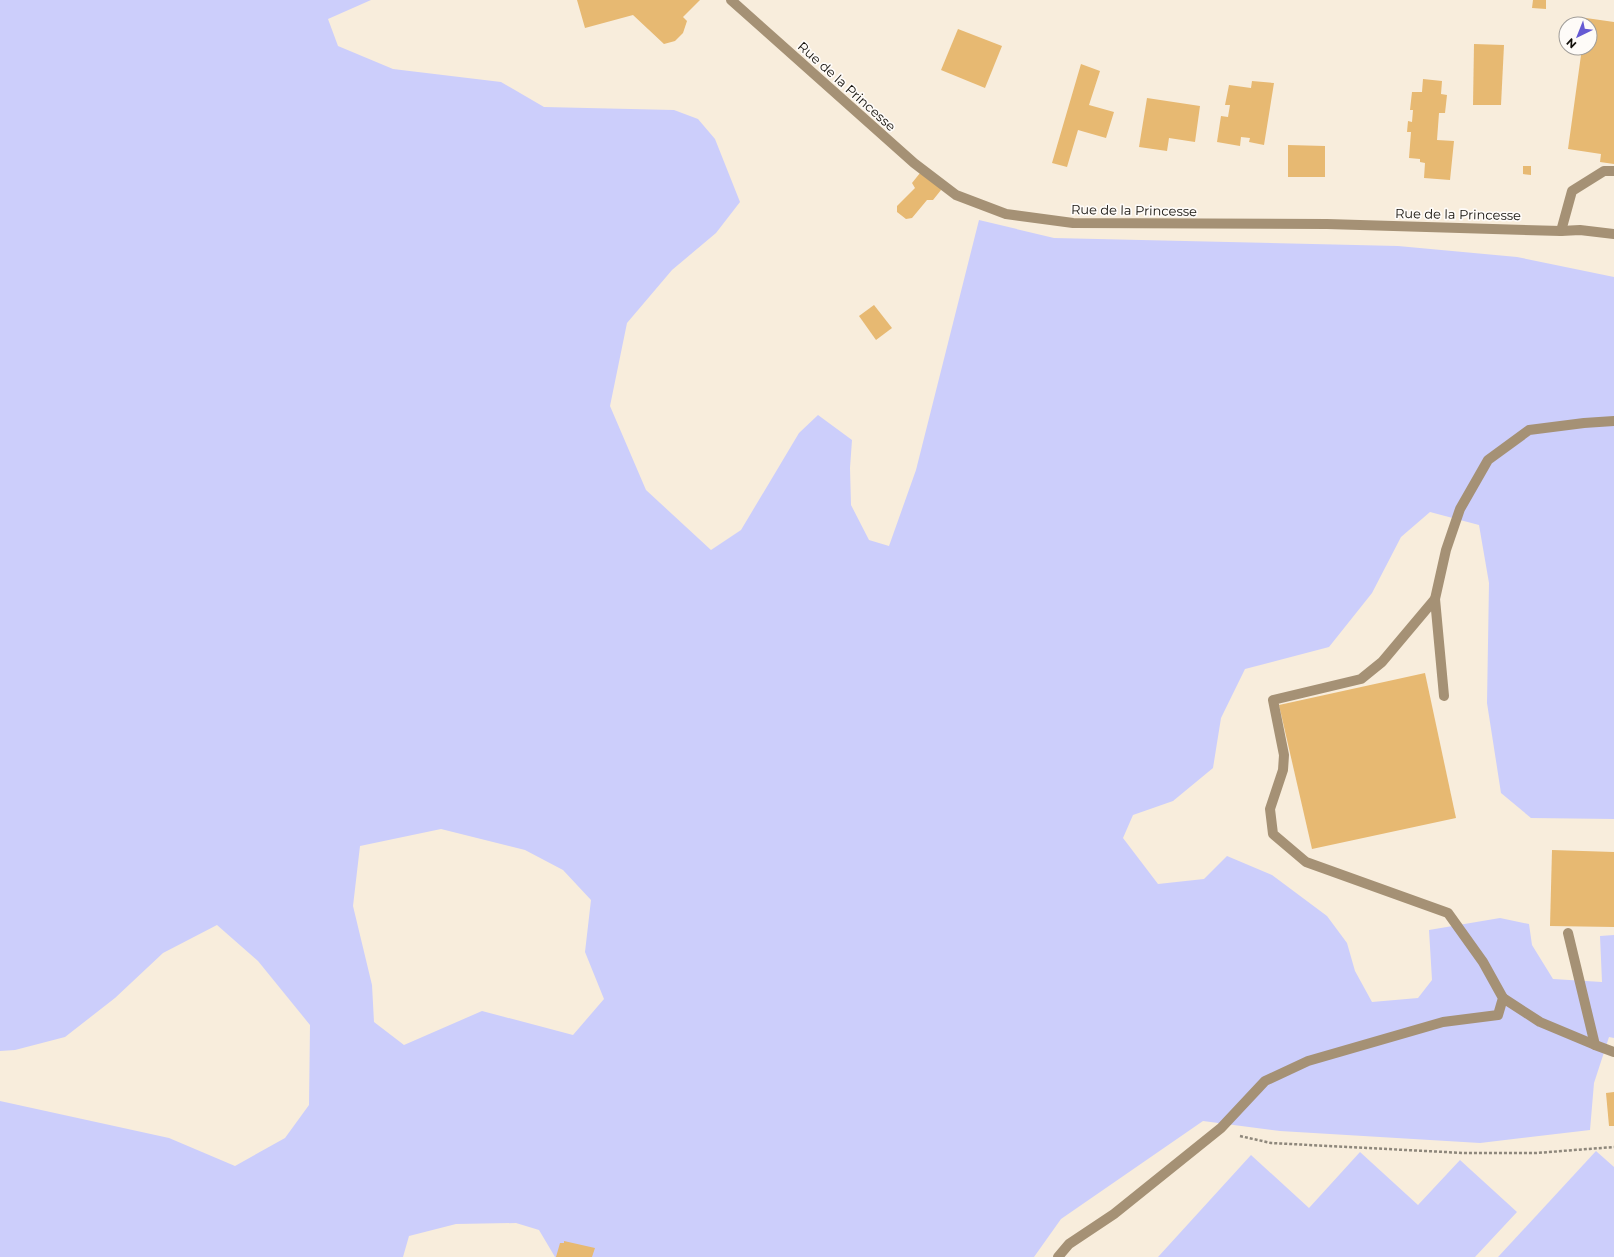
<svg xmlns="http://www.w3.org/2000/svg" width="1614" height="1257" font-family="Montserrat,sans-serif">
<rect width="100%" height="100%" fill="#f8eddc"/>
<g fill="#cccefb" fill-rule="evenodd">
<path d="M 0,0 L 371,0 L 328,19 L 338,46 L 393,69 L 501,82 L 544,107 L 674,110 L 698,119 L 715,139 L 740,202 L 716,233 L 672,270 L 627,323 L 610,406 L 646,490 L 711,550 L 741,530 L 799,433 L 818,415 L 852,440 L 850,468 L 851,505 L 869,540 L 889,546 L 916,470 L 979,220 L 1054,238 L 1398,246 L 1517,257 L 1614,277 L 1614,819 L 1531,818 L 1501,793 L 1487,703 L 1489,583 L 1479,525 L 1430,512 L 1401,537 L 1372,593 L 1329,647 L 1245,669 L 1221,718 L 1213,768 L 1173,801 L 1133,815 L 1123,838 L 1158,884 L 1204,879 L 1227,856 L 1272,875 L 1327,916 L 1347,943 L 1355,971 L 1372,1002 L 1418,998 L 1432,980 L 1429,930 L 1500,918 L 1529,924 L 1532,945 L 1553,979 L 1602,982 L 1600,936 L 1614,935 L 1614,1038 L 1609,1037 L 1594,1083 L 1590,1130 L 1480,1143 L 1280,1131 L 1203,1121 L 1061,1219 L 1034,1257 L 555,1257 L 539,1230 L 516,1223 L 456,1224 L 409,1236 L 403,1257 L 0,1257 L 0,1101 L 169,1138 L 235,1166 L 285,1138 L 309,1105 L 310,1025 L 258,961 L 217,925 L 163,953 L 115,998 L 65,1037 L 15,1050 L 0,1051 ZM 441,829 L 525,850 L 563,870 L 591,900 L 585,952 L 604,999 L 573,1035 L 482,1011 L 404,1045 L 374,1022 L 372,985 L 353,906 L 360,846 Z"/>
<path d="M 1596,1151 L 1614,1167 L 1614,1257 L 1498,1257 Z"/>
<path d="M 1360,1152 L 1418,1205 L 1460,1160 L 1517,1212 L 1475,1257 L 1158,1257 L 1251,1155 L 1309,1208 Z"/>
</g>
<g fill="#e7b972">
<path d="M 577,0 L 700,0 L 683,17 L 687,21 L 683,33 L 675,41 L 664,44 L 633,15 L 585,28 Z"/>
<path d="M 1533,0 L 1546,0 L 1546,9 L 1532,8 Z"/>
<path d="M 1586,18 L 1614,22 L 1614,164 L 1600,162 L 1601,154 L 1568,149 L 1582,48 L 1590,48 L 1590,24 L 1586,24 Z"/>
<path d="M 958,29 L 1002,46 L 985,88 L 941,70 Z"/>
<path d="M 1474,44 L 1504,45 L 1501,105 L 1473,105 Z"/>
<path d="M 1081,64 L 1100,71 L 1089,105 L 1114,112 L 1106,138 L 1078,130 L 1067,167 L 1052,163 Z"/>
<path d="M 1423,79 L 1442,81 L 1441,94 L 1447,95 L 1445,113 L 1439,113 L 1437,140 L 1454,141 L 1450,180 L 1424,178 L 1425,163 L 1420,162 L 1420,159 L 1409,158 L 1411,132 L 1407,132 L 1408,121 L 1412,122 L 1413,110 L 1410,110 L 1412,92 L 1422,92 Z"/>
<path d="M 1252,81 L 1274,83 L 1264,145 L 1249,142 L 1250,138 L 1241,137 L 1240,146 L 1217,142 L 1221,116 L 1228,117 L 1230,105 L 1225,105 L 1229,85 L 1251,88 Z"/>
<path d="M 1147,98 L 1200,106 L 1195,142 L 1169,138 L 1167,151 L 1139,147 Z"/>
<path d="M 1288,145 L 1325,146 L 1325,177 L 1288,177 Z"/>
<path d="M 1523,166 L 1531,166 L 1531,175 L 1523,174 Z"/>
<path d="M 920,173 L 940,187 L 941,190 L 933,200 L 927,200 L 912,218 L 906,219 L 897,212 L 897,206 L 915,188 L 912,183 Z"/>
<path d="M 874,305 L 892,328 L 876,340 L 859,316 Z"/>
<path d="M 1425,673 L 1456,818 L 1312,849 L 1279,705 Z"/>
<path d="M 1552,850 L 1614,852 L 1614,927 L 1550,926 Z"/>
<path d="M 1614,1092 L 1614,1126 L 1609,1126 L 1606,1093 Z"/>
<path d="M 564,1241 L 595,1248 L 592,1257 L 556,1257 L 560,1243 L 564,1243 Z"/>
</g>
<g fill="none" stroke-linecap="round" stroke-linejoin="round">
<path stroke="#8e877b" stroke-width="2.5" stroke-dasharray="3 2" stroke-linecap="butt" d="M 1240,1136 L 1271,1143 L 1464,1153 L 1536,1153 L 1614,1147"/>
<g stroke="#a59175" stroke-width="10">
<path d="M 731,0 L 914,163 L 956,195 L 1006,214 L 1073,223 L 1327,224 L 1561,231 L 1580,230 L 1614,234"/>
<path d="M 1561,231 L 1572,191 L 1604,171 L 1614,171"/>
<path d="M 1435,599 L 1446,550 L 1460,509 L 1488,460 L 1529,430 L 1584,423 L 1614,421"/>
<path d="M 1568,933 L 1595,1045"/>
<path d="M 1503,998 L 1540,1022 L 1595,1045 L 1614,1052"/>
<path d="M 1058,1257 L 1069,1244 L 1114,1214 L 1221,1128 L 1265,1081 L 1308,1061 L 1443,1022 L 1498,1015 L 1503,998 L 1483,962 L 1448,913 L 1306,862 L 1273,834 L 1270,809 L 1283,770 L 1284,755 L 1273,700 L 1361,679 L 1382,662 L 1435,599 L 1444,696"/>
</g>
</g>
<g text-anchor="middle" stroke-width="3.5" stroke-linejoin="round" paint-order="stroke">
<g font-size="13" fill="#13100a" stroke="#fefbf8">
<text transform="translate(847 86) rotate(42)" y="5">Rue de la Princesse</text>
<text transform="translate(1134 210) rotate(1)" y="5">Rue de la Princesse</text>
<text transform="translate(1458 214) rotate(1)" y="5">Rue de la Princesse</text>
</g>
</g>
<g transform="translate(1578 36) rotate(223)"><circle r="19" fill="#fefbf8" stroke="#a09d99"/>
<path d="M0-3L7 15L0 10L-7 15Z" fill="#655ad3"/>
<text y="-6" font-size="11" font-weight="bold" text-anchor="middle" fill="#13100a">N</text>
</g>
</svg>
